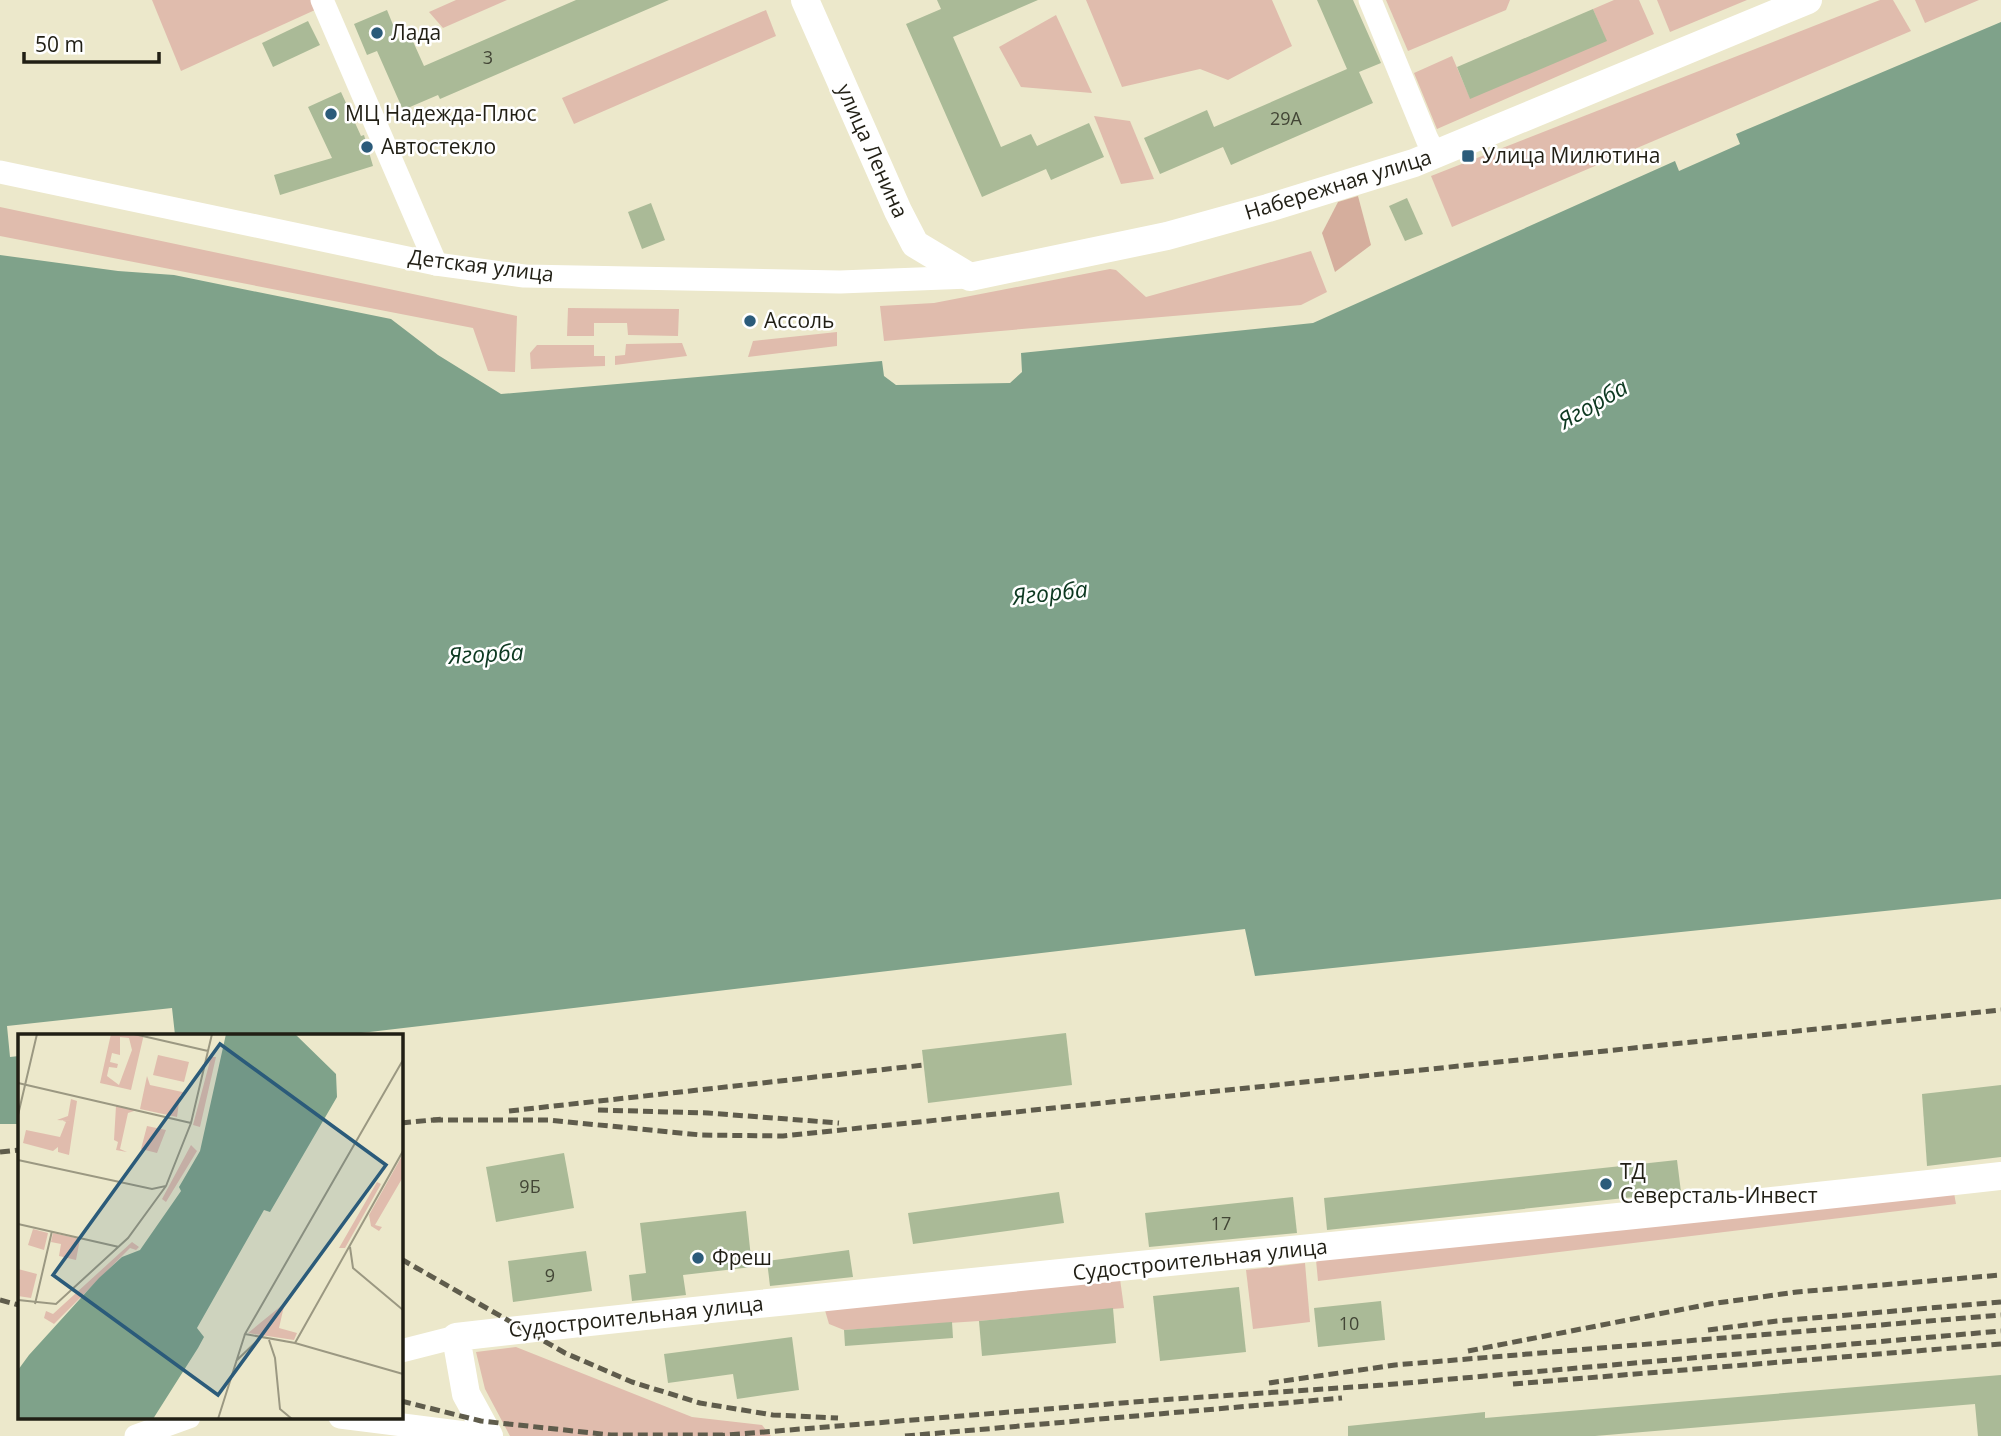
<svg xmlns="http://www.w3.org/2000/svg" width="2001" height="1436" font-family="'Open Sans',sans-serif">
<rect width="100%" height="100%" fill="#ece8cb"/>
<g fill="#e0bcad">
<path d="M 152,0 L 311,0 L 315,10 L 181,71 Z"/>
<path d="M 456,0 L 507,0 L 443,28 L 429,12 Z"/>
<path d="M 1086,0 L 1272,0 L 1292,46 L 1228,80 L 1200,69 L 1122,87 Z"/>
<path d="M 1386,0 L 1510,0 L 1506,10 L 1408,51 Z"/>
<path d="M 1614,0 L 1639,0 L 1654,34 L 1437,129 L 1414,73 L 1452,56 L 1470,98 L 1606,40 L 1593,9 Z"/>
<path d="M 1657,0 L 1747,0 L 1670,32 Z"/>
<path d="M 1880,0 L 1893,0 L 1911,31 L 1452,227 L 1431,176 Z"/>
<path d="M 1915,0 L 1979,0 L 1925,23 Z"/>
<path d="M 766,10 L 776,36 L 574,124 L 562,98 Z"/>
<path d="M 1056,15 L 1092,93 L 1021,87 L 999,47 Z"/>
<path d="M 1094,116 L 1130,121 L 1154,179 L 1121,184 Z"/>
<path d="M 0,207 L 517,316 L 515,372 L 488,371 L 473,328 L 0,236 Z"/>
<path d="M 1311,251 L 1327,292 L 1301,305 L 884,341 L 880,306 L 934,303 L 1110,269 L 1116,270 L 1146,297 Z"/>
<path d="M 568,308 L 679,309 L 678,336 L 628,335 L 627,323 L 594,323 L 594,336 L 567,336 Z"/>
<path d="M 837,332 L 837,346 L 748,357 L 753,341 Z"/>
<path d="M 682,343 L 687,356 L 615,365 L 615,356 L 625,355 L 626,344 Z"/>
<path d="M 537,345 L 594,345 L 594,356 L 605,356 L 605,366 L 531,369 L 530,353 Z"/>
<path d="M 1954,1193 L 1956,1204 L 1318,1281 L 1316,1260 Z"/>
<path d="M 1305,1263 L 1310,1322 L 1253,1329 L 1246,1270 Z"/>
<path d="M 1120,1279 L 1124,1308 L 979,1321 L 844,1330 L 829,1324 L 824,1307 Z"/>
<path d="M 516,1347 L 692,1417 L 762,1425 L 771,1436 L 510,1436 L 485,1389 L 476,1352 Z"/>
</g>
<path fill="#d5ae9d" d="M 1358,196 L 1371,245 L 1335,272 L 1322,233 L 1338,202 Z"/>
<path fill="#7fa28a" d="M 2001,22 L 2001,899 L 1255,976 L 1245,929 L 344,1035 L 19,1035 L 19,1124 L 0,1124 L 0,255 L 118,271 L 174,275 L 391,319 L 438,355 L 501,394 L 882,361 L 884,376 L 896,385 L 1010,383 L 1022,372 L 1021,353 L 1313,323 L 1675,161 L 1679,171 L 1740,144 L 1736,134 Z"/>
<path fill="#ece8cb" d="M 172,1008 L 175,1035 L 19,1035 L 19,1056 L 10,1057 L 7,1026 Z"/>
<g fill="#aaba97">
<path d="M 576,0 L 669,0 L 440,99 L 438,95 L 403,110 L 377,51 L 367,55 L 354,24 L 387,10 L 400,42 L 411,37 L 424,66 Z"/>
<path d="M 937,0 L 1038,0 L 953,37 L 1001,147 L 1031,134 L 1037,146 L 1089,123 L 1104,157 L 1051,180 L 1046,169 L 982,197 L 906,24 L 941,9 Z"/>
<path d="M 1317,0 L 1353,0 L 1381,63 L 1359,72 L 1373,103 L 1231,165 L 1223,147 L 1160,174 L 1144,138 L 1207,110 L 1214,127 L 1347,69 Z"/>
<path d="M 1593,9 L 1607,41 L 1470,99 L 1457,67 Z"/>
<path d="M 308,21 L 320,45 L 273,67 L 262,43 Z"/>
<path d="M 341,92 L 361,136 L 364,135 L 373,166 L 280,195 L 274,175 L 332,158 L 308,107 Z"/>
<path d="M 1407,198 L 1423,234 L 1405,241 L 1389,206 Z"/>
<path d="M 651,203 L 665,240 L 642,249 L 628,212 Z"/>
<path d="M 1066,1033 L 1072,1085 L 928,1103 L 922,1050 Z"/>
<path d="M 2001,1085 L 2001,1157 L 1927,1166 L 1922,1094 Z"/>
<path d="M 564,1153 L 574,1208 L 496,1222 L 486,1167 Z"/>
<path d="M 1677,1160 L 1681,1192 L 1327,1230 L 1324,1198 Z"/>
<path d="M 1059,1192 L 1064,1223 L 913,1244 L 908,1213 Z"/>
<path d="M 1293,1197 L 1297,1233 L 1149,1247 L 1145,1213 Z"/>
<path d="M 746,1211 L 752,1267 L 683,1275 L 686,1295 L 632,1301 L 629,1275 L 646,1273 L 640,1223 Z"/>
<path d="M 849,1250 L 853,1277 L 770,1286 L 767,1261 Z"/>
<path d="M 586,1251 L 592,1291 L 513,1302 L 508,1261 Z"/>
<path d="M 1239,1287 L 1246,1352 L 1160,1361 L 1153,1296 Z"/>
<path d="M 1381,1301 L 1385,1340 L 1318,1347 L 1314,1308 Z"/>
<path d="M 1113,1308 L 1116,1343 L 982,1356 L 979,1321 Z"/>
<path d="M 952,1322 L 953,1338 L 845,1346 L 844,1330 Z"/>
<path d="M 792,1337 L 799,1390 L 737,1399 L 733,1374 L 668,1383 L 664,1354 Z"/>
<path d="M 2001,1375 L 2001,1436 L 1978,1436 L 1975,1404 L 1595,1436 L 1348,1436 L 1348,1426 L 1485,1412 L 1485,1418 Z"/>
</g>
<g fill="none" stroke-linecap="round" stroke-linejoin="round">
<g stroke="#fff" stroke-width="23">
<path d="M 322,0 L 436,264"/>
<path d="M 1370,0 L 1427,139 L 1436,156"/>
<path d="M 0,172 L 436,264 L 524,276 L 840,282 L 970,277"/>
<path d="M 401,1351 L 456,1337"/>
<path d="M 340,1417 L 489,1436"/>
<path d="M 136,1436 L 189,1417"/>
</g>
<g stroke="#fff" stroke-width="28">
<path d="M 805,0 L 898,211 L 915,244 L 970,277 L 1167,236 L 1268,208 L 1414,163 L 1808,0"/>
<path d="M 489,1436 L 466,1394 L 456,1337 C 971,1278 1487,1234 2001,1176"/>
</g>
<g stroke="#5f5c4c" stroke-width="5" stroke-dasharray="10 5" stroke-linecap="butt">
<path d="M 598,1110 L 708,1113 L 839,1123"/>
<path d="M 509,1111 L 924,1065"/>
<path d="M 433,1120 L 548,1120 L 701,1135 L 783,1136 L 2001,1010"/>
<path d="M 401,1123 L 443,1119"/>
<path d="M 0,1152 L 19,1150"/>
<path d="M 401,1259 L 565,1353 L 632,1382 L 700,1403 L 773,1415 L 838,1418"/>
<path d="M 0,1300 L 19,1305"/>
<path d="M 1708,1330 L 1777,1321 L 2001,1302"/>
<path d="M 1468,1351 L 1710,1304 L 1797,1292 L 2001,1275"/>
<path d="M 1269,1383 L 1395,1365 L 2001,1315"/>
<path d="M 1513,1384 L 2001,1344"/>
<path d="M 401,1401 L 481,1421 L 611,1435 L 723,1435"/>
<path d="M 715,1436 L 1158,1400 L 1383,1385 L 2001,1331"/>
<path d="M 905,1436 L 1342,1398"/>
</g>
</g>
<g fill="#2b5b7a" stroke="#fff" stroke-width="2.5">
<circle cx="377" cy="33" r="7"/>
<circle cx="331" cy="114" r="7"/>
<circle cx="367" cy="147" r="7"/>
<rect x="1461" y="149" width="14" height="14" rx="3.5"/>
<circle cx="750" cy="321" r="7"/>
<circle cx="1606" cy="1184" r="7"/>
<circle cx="698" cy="1258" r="7"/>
</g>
<g text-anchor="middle" stroke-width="5" stroke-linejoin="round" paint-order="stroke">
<g font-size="18" fill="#434636">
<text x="488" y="64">3</text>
<text x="1286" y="125">29А</text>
<text x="530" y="1193">9Б</text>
<text x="1221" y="1230">17</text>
<text x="550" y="1282">9</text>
<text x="1349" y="1330">10</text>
</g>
<g font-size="21" fill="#211f15" stroke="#fff" text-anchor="start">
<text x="391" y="40">Лада</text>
<text x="345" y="121">МЦ Надежда-Плюс</text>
<text x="381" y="154">Автостекло</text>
<text x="1482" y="163">Улица Милютина</text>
<text x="764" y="328">Ассоль</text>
<text x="1620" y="1179">ТД<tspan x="1620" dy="24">Северсталь-Инвест</tspan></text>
<text x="712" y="1265">Фреш</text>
</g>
<g font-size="21" fill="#211f15" stroke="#fff">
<text transform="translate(872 151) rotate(66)" y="7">улица Ленина</text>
<text transform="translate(1338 185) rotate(-17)" y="7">Набережная улица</text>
<text transform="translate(481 266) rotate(7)" y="7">Детская улица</text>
<text transform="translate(1200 1260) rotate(-6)" y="7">Судостроительная улица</text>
<text transform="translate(636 1317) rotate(-6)" y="7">Судостроительная улица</text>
</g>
<g font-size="23" font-style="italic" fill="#0d3921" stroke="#fff">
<text transform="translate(1593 404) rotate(-30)" y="8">Ягорба</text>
<text transform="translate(1050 593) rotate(-6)" y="8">Ягорба</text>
<text transform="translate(486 654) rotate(-3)" y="8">Ягорба</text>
</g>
</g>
<g transform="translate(18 1034)">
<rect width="385" height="385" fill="#ece8cb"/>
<path d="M 93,0 L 126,0 L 113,56 L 82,49 ZM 102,3 L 111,4 L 114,16 L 101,51 L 89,42 L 91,33 L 99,34 L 100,30 L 92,28 L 94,19 L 102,21 ZM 140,21 L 171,28 L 166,48 L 135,41 ZM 193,23 L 198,23 L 182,93 L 175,91 ZM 129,42 L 132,51 L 169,59 L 162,61 L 159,83 L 122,75 ZM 53,65 L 59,67 L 51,121 L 40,118 L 40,113 L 35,117 L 5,109 L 8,96 L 42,103 L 48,88 L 43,86 L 54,87 L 39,86 L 50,82 ZM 98,72 L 119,76 L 110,79 L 102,115 L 109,118 L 98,116 L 100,108 L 96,106 ZM 129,92 L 148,96 L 139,119 L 123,115 ZM 173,111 L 179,117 L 148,168 L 144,165 ZM 385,120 L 385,143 L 357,191 L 364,193 L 361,197 L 353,192 L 351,181 ZM 359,148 L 363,150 L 327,214 L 321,214 ZM 15,195 L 30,199 L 26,216 L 10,211 ZM 35,199 L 62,205 L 58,226 L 41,222 L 43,210 L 33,208 ZM 114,208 L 121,213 L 118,216 L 112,214 L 36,290 L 26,284 L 28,277 L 35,280 ZM 0,235 L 19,240 L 13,264 L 0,262 ZM 263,272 L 266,272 L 261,294 L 279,299 L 276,306 L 230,299 Z" fill="#e0bcad" fill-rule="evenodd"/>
<path d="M 208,0 L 277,0 L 318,40 L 319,63 L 252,178 L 246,176 L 179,294 L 186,303 L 180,314 L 135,385 L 0,385 L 0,336 L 11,321 L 81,244 L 104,223 L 122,216 L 163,157 L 161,153 L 182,117 Z" fill="#7fa28a"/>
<path fill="none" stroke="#9b9882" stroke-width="2" d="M 116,0 L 190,17M 385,26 L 227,300 L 277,309 L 385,340M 0,49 L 173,89M 0,81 L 19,0M 0,126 L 134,155 L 148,152 L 173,89 L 194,0M 0,190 L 101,213M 332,213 L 335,234 L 385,276M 0,266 L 38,270 L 110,204 L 148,152M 17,270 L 34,197M 251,306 L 257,324 L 262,375 L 274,385M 277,309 L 385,117M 218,327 L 241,305M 200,385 L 227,300"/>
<path fill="#2b5b7a" fill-opacity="0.15" stroke="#2b5b7a" stroke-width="3.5" d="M 202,10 L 368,131 L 200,361 L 35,241 Z"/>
<rect width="385" height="385" fill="none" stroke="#211f15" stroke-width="3.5"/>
</g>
<path d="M24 52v10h135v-10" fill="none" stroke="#211f15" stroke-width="3.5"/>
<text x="35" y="52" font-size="21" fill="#211f15" stroke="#ffffff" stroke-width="5" paint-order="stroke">50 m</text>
</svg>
